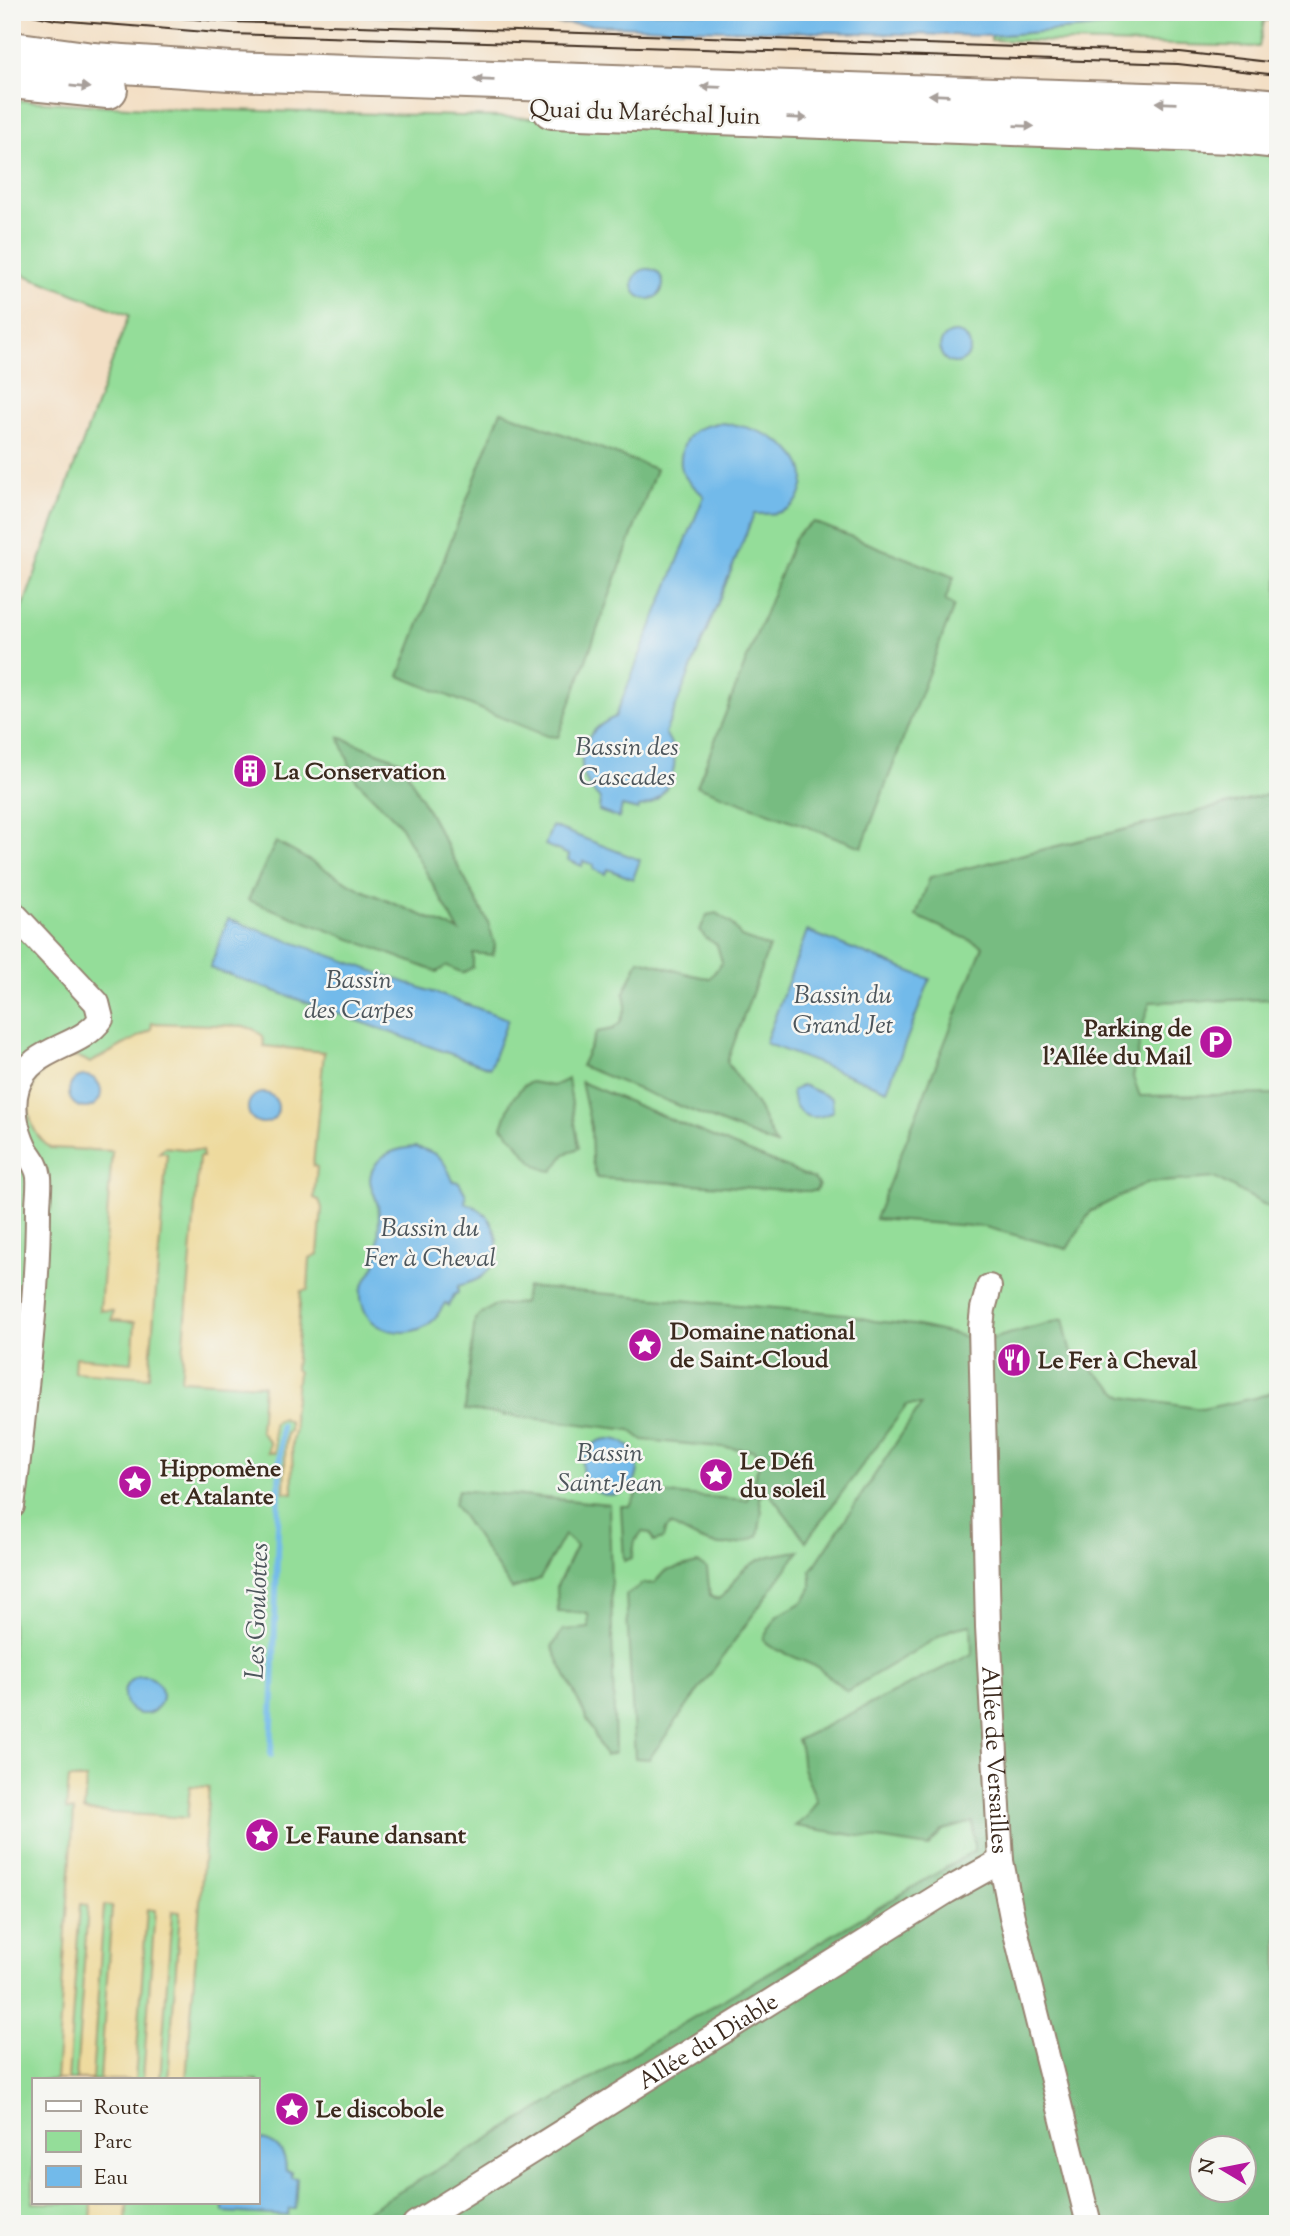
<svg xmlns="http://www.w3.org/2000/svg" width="1290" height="2236" font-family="'Sorts Mill Goudy',serif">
<rect width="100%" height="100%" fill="#f6f6f2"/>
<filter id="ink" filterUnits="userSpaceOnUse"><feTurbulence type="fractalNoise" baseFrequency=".0143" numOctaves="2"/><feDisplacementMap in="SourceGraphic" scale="14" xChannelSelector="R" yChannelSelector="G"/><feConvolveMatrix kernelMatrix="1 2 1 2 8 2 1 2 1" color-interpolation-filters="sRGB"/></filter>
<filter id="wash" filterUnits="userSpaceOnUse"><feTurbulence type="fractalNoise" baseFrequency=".00686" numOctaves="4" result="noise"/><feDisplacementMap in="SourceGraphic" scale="28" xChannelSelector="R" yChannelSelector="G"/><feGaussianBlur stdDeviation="1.57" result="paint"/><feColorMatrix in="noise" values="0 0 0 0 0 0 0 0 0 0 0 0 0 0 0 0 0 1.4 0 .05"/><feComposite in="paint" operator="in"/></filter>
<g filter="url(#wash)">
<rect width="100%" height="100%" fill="#f3dfc5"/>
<g fill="#94dd99" stroke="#68845c" stroke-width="2" fill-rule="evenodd">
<path d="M 1205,12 L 1278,12 L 1278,17 L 1264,21 L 1259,47 L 991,40 L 991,36 L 1147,23 Z"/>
<path d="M 12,100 L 146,108 L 1203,135 L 1278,149 L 1278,2224 L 12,2224 L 12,596 L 22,610 L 129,315 L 12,270 ZM 33,2080 L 257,2080 L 257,2203 L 33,2203 ZM 1202,2148 L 1244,2148 L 1244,2190 L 1202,2190 Z"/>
</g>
<g fill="#77bc81" stroke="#597350" stroke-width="2" fill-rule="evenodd">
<path d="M 501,411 L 656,469 L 558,737 L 547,736 L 399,676 Z"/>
<path d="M 814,522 L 954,577 L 945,601 L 954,606 L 862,847 L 697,786 L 794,539 L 800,532 Z"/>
<path d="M 339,737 L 401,761 L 488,922 L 495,945 L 493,955 L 473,953 L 473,967 L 463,973 L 447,966 L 437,972 L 248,900 L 276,842 L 362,890 L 459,931 L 398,822 L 356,780 Z"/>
<path d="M 1278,792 L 1278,999 L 1150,1002 L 1144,1021 L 1133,1077 L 1140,1096 L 1278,1094 L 1278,1212 L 1216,1178 L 1147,1183 L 1091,1211 L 1067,1249 L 985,1227 L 875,1219 L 983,946 L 916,916 L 930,877 Z"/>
<path d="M 717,913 L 732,924 L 741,937 L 769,947 L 727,1062 L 759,1109 L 776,1145 L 581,1066 L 597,1032 L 613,1029 L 620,1023 L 626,1006 L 624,993 L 639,960 C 664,965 685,976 710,978 L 722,962 L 717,945 L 706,938 L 700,930 L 707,915 Z"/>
<path d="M 568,1079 L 579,1148 L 565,1154 L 553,1171 C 528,1169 520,1140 502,1127 L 511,1101 L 523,1086 L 531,1082 L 553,1086 Z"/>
<path d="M 581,1082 L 814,1179 L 819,1185 L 816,1191 L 802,1191 L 597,1178 L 592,1161 L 591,1127 Z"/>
<path d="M 527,1287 L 846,1314 L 874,1321 L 914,1325 L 984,1341 L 1063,1319 L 1070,1350 L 1124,1397 L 1202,1409 L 1255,1398 L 1278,1390 L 1278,2224 L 357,2224 L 357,2217 L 974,1851 L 973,1822 L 943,1830 L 928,1847 L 795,1826 L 807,1817 L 817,1801 C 813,1790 806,1778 803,1768 C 800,1757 804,1754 797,1740 L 972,1654 L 971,1625 L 952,1629 L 847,1691 L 817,1667 L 771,1647 L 763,1639 L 776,1617 L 804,1601 L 811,1588 L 811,1571 L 921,1405 L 907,1405 L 806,1541 L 769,1493 L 759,1496 L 762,1512 L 758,1536 C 724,1555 702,1542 671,1525 L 665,1530 L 663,1539 L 654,1542 L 650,1533 L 642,1532 L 635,1541 L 632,1558 L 624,1561 L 621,1506 L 630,1506 L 638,1492 L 747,1500 L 759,1464 L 754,1450 L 643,1440 L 630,1430 L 465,1410 L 475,1319 L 493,1306 L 523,1303 ZM 1202,2148 L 1244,2148 L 1244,2190 L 1202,2190 Z"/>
<path d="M 458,1490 L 609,1504 L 615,1753 L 605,1756 L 552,1647 L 563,1630 L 589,1628 L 588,1613 L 558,1612 L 557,1586 L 576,1546 L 564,1535 L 540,1579 L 512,1589 L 454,1504 Z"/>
<path d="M 799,1551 L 649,1759 L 635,1758 L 626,1595 L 642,1584 L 654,1583 L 665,1571 L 698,1563 L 707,1569 L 710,1595 L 718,1599 C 731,1591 730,1584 739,1574 C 756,1557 776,1554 799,1551 Z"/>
</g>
<g fill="#eeda9e" stroke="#94825e" stroke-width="2">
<path d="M 152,1023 L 243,1026 L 253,1029 L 263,1036 L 264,1046 L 324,1052 L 313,1166 L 317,1167 L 314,1198 L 319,1200 L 322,1208 L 318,1254 L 310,1258 L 308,1290 L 301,1291 L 295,1369 L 298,1372 L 293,1415 L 295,1428 L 292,1441 L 293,1493 L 284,1492 L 286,1434 L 289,1431 L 289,1422 L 282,1418 L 275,1421 L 273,1424 L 275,1453 L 268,1452 L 269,1442 L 260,1431 L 263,1385 L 181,1380 L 199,1157 L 203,1157 L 202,1151 L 165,1147 L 159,1153 L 167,1153 L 149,1377 L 74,1372 L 75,1357 L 132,1362 L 135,1322 L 112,1320 L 113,1311 L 100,1310 L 112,1151 L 50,1148 C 0,1108 50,1037 90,1063 L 151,1030 Z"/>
<path d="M 69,1779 L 86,1779 L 84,1811 L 187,1818 L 190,1786 L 209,1787 L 186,2080 L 168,2080 L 180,1912 L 172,1911 L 160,2080 L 143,2080 L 155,1910 L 147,1909 L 135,2080 L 100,2080 L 112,1906 L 104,1905 L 92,2080 L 76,2080 L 88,1905 L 80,1904 L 68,2080 L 56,2080 L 74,1811 L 66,1810 Z"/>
<path d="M 92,2203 L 127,2203 L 126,2224 L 91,2224 Z"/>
</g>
<g fill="#72baea" stroke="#567284" stroke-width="2">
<path d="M 299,12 L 1205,12 L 1147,23 L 991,36 L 682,29 Z"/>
<circle cx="648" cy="284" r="15"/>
<circle cx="955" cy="348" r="15"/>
<path d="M 717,423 C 751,423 819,448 801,493 C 798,503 787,511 776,513 C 769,514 761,514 754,514 L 665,733 C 668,738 671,743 673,749 C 679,772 664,804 639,807 L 638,810 L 622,806 L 619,818 L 599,811 L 600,799 C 572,771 576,734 615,717 L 704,496 C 697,489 689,483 684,475 C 677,462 682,438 696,430 C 702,426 710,425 717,423 Z"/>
<path d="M 552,826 L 640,860 L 633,879 L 608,869 L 605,874 L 593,869 L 594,865 L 583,861 L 582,866 L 568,860 L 569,855 L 545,845 Z"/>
<path d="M 228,919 L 508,1019 L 490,1068 L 210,968 Z"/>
<path d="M 807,931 L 930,979 L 887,1090 L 765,1043 Z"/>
<circle cx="85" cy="1092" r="16"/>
<path d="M 802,1085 L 832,1098 L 833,1111 C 812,1124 794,1116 792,1091 Z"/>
<circle cx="263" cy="1108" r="15"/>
<path d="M 416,1147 C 439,1153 444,1158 453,1181 L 459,1182 L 466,1195 L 465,1203 C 497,1211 508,1252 484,1275 C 478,1281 466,1284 458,1286 L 458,1293 L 454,1295 L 449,1306 L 445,1303 C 439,1313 434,1322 424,1327 C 404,1337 373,1332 364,1309 C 355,1287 367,1282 375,1265 C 378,1259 380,1214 378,1207 C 376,1192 364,1183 374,1167 C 382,1152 400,1148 416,1147 Z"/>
<circle cx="610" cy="1467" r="28"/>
<circle cx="143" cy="1695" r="19"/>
<path d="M 257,2139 C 276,2141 286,2152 286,2171 L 291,2172 L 291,2177 L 297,2178 L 295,2209 L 289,2209 L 288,2216 L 224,2212 L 224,2205 L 218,2205 L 218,2203 L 257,2203 Z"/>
</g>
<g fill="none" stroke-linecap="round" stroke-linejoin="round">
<path stroke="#72baea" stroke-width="6" d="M 271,1755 L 281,1426"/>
</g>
</g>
<g filter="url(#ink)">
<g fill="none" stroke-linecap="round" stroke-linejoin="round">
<g stroke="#978472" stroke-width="28">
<g id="street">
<path d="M 12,912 L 97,1003 L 101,1019 C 79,1050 30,1046 17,1087 C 11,1106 16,1131 25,1149 C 31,1158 38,1166 39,1177 C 40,1188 38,1199 38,1209 C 38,1245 36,1280 33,1315 C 27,1379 21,1442 12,1506"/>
<path id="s1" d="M 989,1287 L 983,1309 L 981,1327 L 988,1627 L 1001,1861 L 1012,1917 L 1089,2224"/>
<path id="s2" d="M 415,2224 L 947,1891 L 1001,1861"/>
</g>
</g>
<g stroke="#978472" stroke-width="42">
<g id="primary">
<path d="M 12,51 L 93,62 L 230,71 L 1234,105 L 1278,109"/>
<path d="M 12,79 L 108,89"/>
<path d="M 552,109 L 1232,134 L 1278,139"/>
</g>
</g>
<use href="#street" stroke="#fff" stroke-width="24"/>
<use href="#primary" stroke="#fff" stroke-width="38"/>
<g stroke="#3b2a1e" stroke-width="2">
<path d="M 18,12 L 56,20 L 231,34 L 1178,64 L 1278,75"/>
<path d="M 105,12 L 232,22 L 1179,52 L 1278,63"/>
</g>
</g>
<defs><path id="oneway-solid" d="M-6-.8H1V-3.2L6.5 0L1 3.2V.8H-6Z" transform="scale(1.75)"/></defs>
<g fill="#a79f9a">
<use href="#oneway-solid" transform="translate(484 80) rotate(-178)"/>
<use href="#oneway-solid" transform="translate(80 87) rotate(6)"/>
<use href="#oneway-solid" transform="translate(711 87) rotate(-178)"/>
<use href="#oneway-solid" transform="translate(939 95) rotate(-178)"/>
<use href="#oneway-solid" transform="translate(1166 103) rotate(-178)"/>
<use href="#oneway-solid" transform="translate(797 118) rotate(2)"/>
<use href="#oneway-solid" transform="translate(1024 126) rotate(2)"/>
</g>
</g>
<defs>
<g id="building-disc" transform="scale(1.75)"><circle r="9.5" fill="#b5179e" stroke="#f6f6f2"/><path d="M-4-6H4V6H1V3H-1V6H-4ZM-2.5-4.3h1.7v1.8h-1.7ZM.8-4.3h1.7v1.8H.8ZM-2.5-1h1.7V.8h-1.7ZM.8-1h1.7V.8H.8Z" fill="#fff"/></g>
<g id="parking-disc" transform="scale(1.75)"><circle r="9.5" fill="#b5179e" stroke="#f6f6f2"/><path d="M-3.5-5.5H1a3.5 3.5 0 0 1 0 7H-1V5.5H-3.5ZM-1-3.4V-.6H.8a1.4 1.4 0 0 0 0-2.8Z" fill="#fff"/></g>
<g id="sight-disc" transform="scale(1.75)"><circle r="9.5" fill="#b5179e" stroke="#f6f6f2"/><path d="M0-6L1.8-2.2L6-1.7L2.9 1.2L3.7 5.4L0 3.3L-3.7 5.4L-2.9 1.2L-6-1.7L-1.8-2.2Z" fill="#fff"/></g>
<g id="restaurant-disc" transform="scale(1.75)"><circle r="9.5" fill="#b5179e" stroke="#f6f6f2"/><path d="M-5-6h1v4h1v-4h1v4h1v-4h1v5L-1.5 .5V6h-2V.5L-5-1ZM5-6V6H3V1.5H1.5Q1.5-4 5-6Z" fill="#fff"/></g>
</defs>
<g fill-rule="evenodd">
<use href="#building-disc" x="250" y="771"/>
<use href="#parking-disc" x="1216" y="1042"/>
<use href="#sight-disc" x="645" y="1345"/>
<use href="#restaurant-disc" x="1014" y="1360"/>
<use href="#sight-disc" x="716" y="1475"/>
<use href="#sight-disc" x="135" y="1482"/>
<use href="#sight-disc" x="262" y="1835"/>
<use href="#sight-disc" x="292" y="2109"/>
</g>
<g text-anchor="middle" stroke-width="5" stroke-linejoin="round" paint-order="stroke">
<g font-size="24" fill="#3b2a1e" stroke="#f6f6f2">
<text transform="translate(645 112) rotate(2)" y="8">Quai du Maréchal Juin</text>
<text dy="8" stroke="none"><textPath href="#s1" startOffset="474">Allée de Versailles</textPath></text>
<text dy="8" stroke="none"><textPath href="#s2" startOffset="345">Allée du Diable</textPath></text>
</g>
<g font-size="24" font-weight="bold" fill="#3b2a1e" stroke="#f6f6f2" text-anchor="start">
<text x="274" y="779">La Conservation</text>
<text x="1192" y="1036" text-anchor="end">Parking de<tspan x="1192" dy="28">l'Allée du Mail</tspan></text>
<text x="670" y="1339">Domaine national<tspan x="670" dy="28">de Saint-Cloud</tspan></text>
<text x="1038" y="1368">Le Fer à Cheval</text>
<text x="740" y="1469">Le Défi<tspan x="740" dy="28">du soleil</tspan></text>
<text x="160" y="1476">Hippomène<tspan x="160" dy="28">et Atalante</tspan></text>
<text x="286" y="1843">Le Faune dansant</text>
<text x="316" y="2117">Le discobole</text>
</g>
<g font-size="26" font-style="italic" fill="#4c555b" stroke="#f6f6f2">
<text x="627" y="755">Bassin des<tspan x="627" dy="30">Cascades</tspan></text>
<text x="359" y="988">Bassin<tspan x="359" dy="30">des Carpes</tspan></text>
<text x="843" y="1003">Bassin du<tspan x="843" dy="30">Grand Jet</tspan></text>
<text x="430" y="1236">Bassin du<tspan x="430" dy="30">Fer à Cheval</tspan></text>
<text x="610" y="1461">Bassin<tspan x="610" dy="30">Saint-Jean</tspan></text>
<text transform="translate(256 1611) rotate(-88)" y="9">Les Goulottes</text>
</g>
</g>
<rect width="1290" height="2236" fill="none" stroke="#f6f6f2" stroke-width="42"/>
<rect x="32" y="2078" width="228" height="126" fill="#f6f6f2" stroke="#aba49d" stroke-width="2"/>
<rect x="46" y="2101" width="35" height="10" fill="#ffffff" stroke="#aba49d" stroke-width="2"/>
<text x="94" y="2114" font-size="21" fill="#3b2a1e">Route</text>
<rect x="46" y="2131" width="35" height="21" fill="#94dd99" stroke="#aba49d" stroke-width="2"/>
<text x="94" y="2148" font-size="21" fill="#3b2a1e">Parc</text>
<rect x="46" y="2166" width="35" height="21" fill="#72baea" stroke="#aba49d" stroke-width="2"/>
<text x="94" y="2184" font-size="21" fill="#3b2a1e">Eau</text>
<g transform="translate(1223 2169) rotate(280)"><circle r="33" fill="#f6f6f2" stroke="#aba49d" stroke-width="2"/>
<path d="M0-5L12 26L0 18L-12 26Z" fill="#b5179e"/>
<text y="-10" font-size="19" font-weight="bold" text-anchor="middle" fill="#3b2a1e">N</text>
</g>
</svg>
